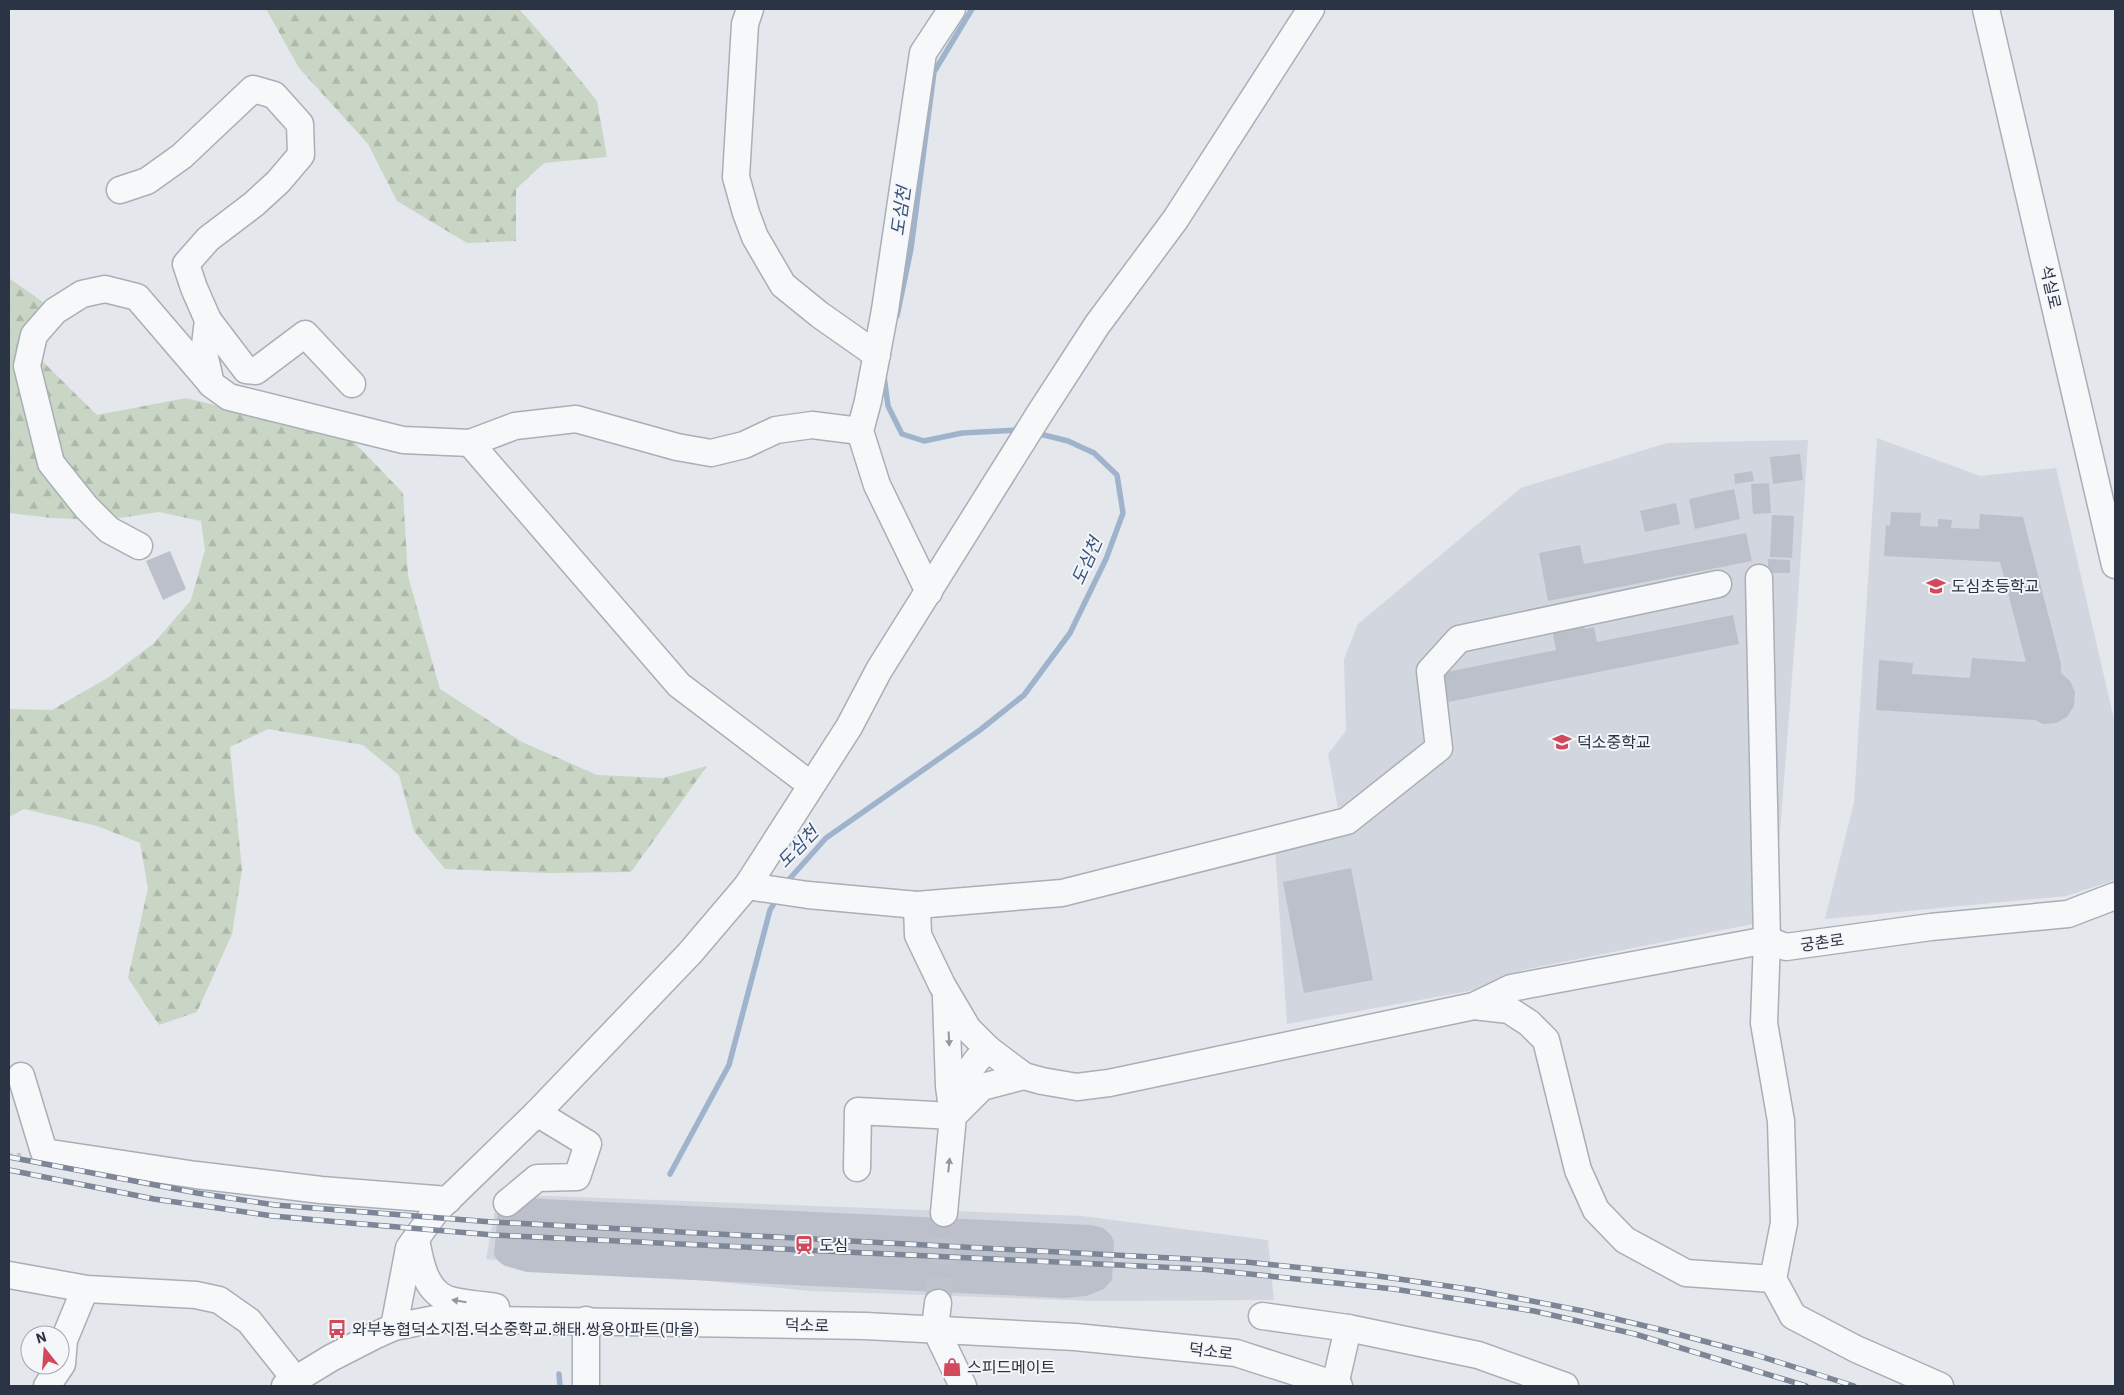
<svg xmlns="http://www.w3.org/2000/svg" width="2124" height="1395" font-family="'IBM Plex Sans','Noto Sans KR',sans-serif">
<defs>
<pattern id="forest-firs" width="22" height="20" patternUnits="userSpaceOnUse" patternTransform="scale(1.25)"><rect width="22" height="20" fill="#c9d6c5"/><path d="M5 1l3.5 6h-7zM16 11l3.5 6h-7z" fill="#adb8ab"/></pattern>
</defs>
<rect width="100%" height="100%" fill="#e4e7ec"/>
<g fill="#d2d6de">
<path d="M 1877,438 L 1980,476 L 2056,468 L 2115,724 L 2115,880 L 2066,896 L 1825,919 L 1854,802 Z"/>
<path d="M 1808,440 L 1797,614 L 1773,920 L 1523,970 L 1480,989 L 1287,1024 L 1275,848 L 1342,831 L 1328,754 L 1346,731 L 1344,659 L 1358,624 L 1521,488 L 1667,443 Z"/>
<path d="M 498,1194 L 1082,1216 L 1268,1240 L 1274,1300 L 1097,1301 L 810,1291 L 486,1259 Z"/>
</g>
<g fill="url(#forest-firs)">
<path d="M 266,9 L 519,9 L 558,53 L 597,101 L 607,157 L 544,163 L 516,189 L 516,241 L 467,243 L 397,201 L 368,144 L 299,68 Z"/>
<path d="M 9,278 L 47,305 L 39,358 L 97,415 L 186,398 L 351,439 L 403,493 L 408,576 L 440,689 L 522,742 L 597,775 L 663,778 L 707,766 L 631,872 L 549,873 L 445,869 L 414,831 L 399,775 L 363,745 L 268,729 L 230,747 L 242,870 L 232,934 L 197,1012 L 159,1025 L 128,978 L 148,888 L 140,843 L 97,826 L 24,809 L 9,817 L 9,709 L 52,710 L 109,677 L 154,643 L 191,600 L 205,550 L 201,521 L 159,512 L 106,520 L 52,518 L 9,513 Z"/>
</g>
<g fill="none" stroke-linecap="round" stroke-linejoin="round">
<g stroke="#9fb4cc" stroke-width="5.5">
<path d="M 897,316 L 911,249 L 934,72 L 972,9"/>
<path d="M 884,376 L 888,406 L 902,434 L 924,441 L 962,433 L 1019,430"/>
<path d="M 784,885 L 826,838 L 980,730 L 1024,695 L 1070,633 L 1106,559 L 1123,513 L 1117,475 L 1094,453 L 1068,441 L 1036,433"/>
<path d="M 670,1174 L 729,1065 L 770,910 L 778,897"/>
<path d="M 559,1374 L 560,1386"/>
</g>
</g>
<g fill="#bbc0ca">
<path d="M 1800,454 L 1803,480 L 1773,484 L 1770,457 Z"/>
<path d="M 1752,471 L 1754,481 L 1735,484 L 1734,474 Z"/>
<path d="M 1769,483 L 1771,513 L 1753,514 L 1751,484 Z"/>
<path d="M 1734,489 L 1740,519 L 1695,529 L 1689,499 Z"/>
<path d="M 1676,503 L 1680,524 L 1645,532 L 1640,511 Z"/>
<path d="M 1891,512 L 1921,513 L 1920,526 L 1938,527 L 1938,519 L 1952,520 L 1951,528 L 1979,529 L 1980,514 L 2023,517 L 2061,664 L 2061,673 L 2070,681 L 2075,692 L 2074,706 L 2067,717 L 2056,723 L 2043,724 L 2035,720 L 1876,710 L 1879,660 L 1913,663 L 1912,674 L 1970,678 L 1972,658 L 2026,662 L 2000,562 L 1884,556 L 1886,525 L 1890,526 Z"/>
<path d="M 1772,515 L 1794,516 L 1792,558 L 1770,557 Z"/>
<path d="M 1746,533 L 1752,561 L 1548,601 L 1539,553 L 1580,545 L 1584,564 Z"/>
<path d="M 170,551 L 186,589 L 163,600 L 146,561 Z"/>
<path d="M 1768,559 L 1790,560 L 1790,573 L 1768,573 Z"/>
<path d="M 1733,615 L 1739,644 L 1448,702 L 1442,673 L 1556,650 L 1552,629 L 1584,623 L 1585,629 L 1594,627 L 1597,642 Z"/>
<path d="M 1351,868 L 1373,980 L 1304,993 L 1283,882 Z"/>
<path d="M 521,1198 L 1091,1225 L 1103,1228 L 1111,1235 L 1114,1242 L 1112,1280 L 1104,1289 L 1086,1296 L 1064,1298 L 527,1272 L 505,1266 L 498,1261 L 494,1255 L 498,1210 Z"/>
</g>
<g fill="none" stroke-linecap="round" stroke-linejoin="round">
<path stroke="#bfc3cb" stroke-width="26" stroke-dasharray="26 13" stroke-linecap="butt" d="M 938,1303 L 944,1213"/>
<g stroke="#a9aeb7" stroke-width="29">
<g id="minor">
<path d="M 750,9 L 745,24 L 736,177 L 746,213 L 755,237 L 783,285 L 820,315 L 877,355"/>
<path d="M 1986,9 L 2115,565"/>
<path d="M 120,190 L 147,181 L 182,156 L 253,89 L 274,95 L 300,124 L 301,155 L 278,182 L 254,204 L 208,239 L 186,264 L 194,288 L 208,320 L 204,353 L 211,384 L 229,397 L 403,440 L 470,443"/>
<path d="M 208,320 L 246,370 L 256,371 L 305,334 L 352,384"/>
<path d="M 139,546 L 109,530 L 86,507 L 51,463 L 27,366 L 34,335 L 55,311 L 82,294 L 105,289 L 137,297 L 209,381"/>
<path d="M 1759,578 L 1767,940 L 1764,1023 L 1781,1121 L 1784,1223 L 1773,1279 L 1793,1316 L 1856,1349 L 1940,1386"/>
<path d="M 929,592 L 877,485 L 860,431 L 868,401 L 885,310 L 923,53 L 952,9"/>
<path d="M 811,785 L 679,685 L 470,443 L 515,426 L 576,419 L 677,447 L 711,453 L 744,445 L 776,430 L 812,425 L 860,431"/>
<path d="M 747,886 L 808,895 L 917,905 L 1062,893 L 1347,821 L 1439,748 L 1430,671 L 1459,639 L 1718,584"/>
<path d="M 917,905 L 918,935 L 942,985 L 968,1029 L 988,1049 L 1024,1076 L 1042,1081 L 1077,1087 L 1109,1083 L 1474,1006 L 1509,1010 L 1529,1023 L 1546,1040 L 1578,1170 L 1596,1210 L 1625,1240 L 1686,1273 L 1773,1279"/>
<path d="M 946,997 L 949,1086 L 953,1116"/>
<path d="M 1474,1006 L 1511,988 L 1767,940 L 1786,947 L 1931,927 L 2068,914 L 2115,896"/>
<path d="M 21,1076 L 44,1152 L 196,1175 L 321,1190 L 448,1200"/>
<path d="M 956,1106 C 963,1082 968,1066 988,1049"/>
<path d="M 857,1168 L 858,1111 L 953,1116"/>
<path d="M 507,1203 L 537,1178 L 577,1177 L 588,1144 L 537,1113"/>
<path d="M 944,1213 L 953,1116 L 982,1087 L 1024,1076"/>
<path d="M 416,1240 C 420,1260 424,1288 445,1298 C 455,1303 484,1305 496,1307"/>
<path d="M 9,1275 L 87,1289 L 196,1295 L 219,1300 L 249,1321 L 295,1379"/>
<path d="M 938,1303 L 935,1328 L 963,1386"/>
<path d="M 1262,1316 L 1348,1328"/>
<path d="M 394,1327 L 409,1248 L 436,1211 L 537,1113 L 690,953 L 747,886 L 849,727 L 879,670 L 1040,413 L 1097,325 L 1175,220 L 1311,9"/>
<path d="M 1335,1385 L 1348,1328 L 1478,1355 L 1565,1386"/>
<path d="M 47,1386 L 62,1364 L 64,1340 L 85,1289"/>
<path d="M 285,1386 L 331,1358 L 374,1336 L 394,1327 L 435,1319 L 865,1326 L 1075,1337 L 1236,1353 L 1339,1386"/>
<path d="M 586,1386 L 586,1320"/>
</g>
</g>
<path stroke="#c2c5cb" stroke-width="3" stroke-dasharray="4 4" stroke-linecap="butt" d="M 9,1155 L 23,1154"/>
<use href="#minor" stroke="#f7f8fa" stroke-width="26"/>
<g stroke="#7d8696" stroke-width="5.5">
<g id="rail">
<path d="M 9,1157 L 197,1193 L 275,1205 L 492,1222 L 1246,1262 L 1371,1275 L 1475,1290 L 1583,1311 L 1662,1330 L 1756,1355 L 1854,1386"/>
<path d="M 9,1170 L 154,1199 L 273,1216 L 350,1223 L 494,1235 L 1201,1269 L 1394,1289 L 1534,1311 L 1635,1334 L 1806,1386"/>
</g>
</g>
<use href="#rail" stroke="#f4f6f9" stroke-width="4" stroke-dasharray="11" stroke-linecap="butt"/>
</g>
<defs><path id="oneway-solid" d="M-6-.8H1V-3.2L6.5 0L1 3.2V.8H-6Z" transform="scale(1.25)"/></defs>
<g fill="#9196a0">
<use href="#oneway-solid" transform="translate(949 1039) rotate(87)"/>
<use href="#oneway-solid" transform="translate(949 1165) rotate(-84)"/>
<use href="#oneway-solid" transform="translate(459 1301) rotate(-171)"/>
</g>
<defs>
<g id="school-bare" transform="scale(1.5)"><path d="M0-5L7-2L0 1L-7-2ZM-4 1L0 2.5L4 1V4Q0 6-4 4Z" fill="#d1495b" stroke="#f4f6f9" stroke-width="2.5" paint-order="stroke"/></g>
<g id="station-bare" transform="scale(1.5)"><path d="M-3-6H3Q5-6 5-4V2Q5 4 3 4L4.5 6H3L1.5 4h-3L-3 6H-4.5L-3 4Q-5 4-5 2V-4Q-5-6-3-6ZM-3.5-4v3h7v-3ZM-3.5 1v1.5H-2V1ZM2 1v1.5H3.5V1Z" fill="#d1495b" stroke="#f4f6f9" stroke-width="2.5" paint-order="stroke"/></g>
<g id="bus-bare" transform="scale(1.5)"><path d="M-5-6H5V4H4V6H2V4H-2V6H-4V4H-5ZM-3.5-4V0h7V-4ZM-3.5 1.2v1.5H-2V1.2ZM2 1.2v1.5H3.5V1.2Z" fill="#d1495b" stroke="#f4f6f9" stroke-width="2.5" paint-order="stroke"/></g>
<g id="shop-bare" transform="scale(1.5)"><path d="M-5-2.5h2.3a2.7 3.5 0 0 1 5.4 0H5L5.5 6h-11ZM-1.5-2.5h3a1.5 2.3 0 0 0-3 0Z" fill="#d1495b" stroke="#f4f6f9" stroke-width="2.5" paint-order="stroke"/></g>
</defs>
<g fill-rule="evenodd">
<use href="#school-bare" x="1936" y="586"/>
<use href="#school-bare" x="1562" y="742"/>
<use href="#station-bare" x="804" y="1245"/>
<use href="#bus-bare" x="337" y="1329"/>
<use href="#shop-bare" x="952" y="1367"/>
</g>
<g text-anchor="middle" stroke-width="4" stroke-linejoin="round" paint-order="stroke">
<g font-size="16" fill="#2b3445" stroke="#f4f6f9">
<text transform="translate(2051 287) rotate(77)" y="6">석실로</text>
<text transform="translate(1822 942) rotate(-8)" y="6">궁촌로</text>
<text transform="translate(807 1325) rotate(1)" y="6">덕소로</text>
<text transform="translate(1211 1351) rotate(7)" y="6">덕소로</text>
</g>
<g font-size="16" fill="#2b3445" stroke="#f4f6f9" text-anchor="start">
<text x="1951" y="592">도심초등학교</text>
<text x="1577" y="748">덕소중학교</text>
<text x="819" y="1251">도심</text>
<text x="352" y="1335">와부농협덕소지점.덕소중학교.해태.쌍용아파트(마을)</text>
<text x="967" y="1373">스피드메이트</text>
</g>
<g font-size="18" font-style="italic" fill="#34527a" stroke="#f4f6f9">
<text transform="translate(901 211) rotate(-82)" y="6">도심천</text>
<text transform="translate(1087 561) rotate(-66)" y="6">도심천</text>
<text transform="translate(798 847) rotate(-46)" y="6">도심천</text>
</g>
</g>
<rect width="2124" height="1395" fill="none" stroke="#2b3445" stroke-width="20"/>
<g transform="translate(45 1350) rotate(343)"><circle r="24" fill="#f4f6f9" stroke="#a4a8b1"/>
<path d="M0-4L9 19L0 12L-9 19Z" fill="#d1495b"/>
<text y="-8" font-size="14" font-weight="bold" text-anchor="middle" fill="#2b3445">N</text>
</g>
</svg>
